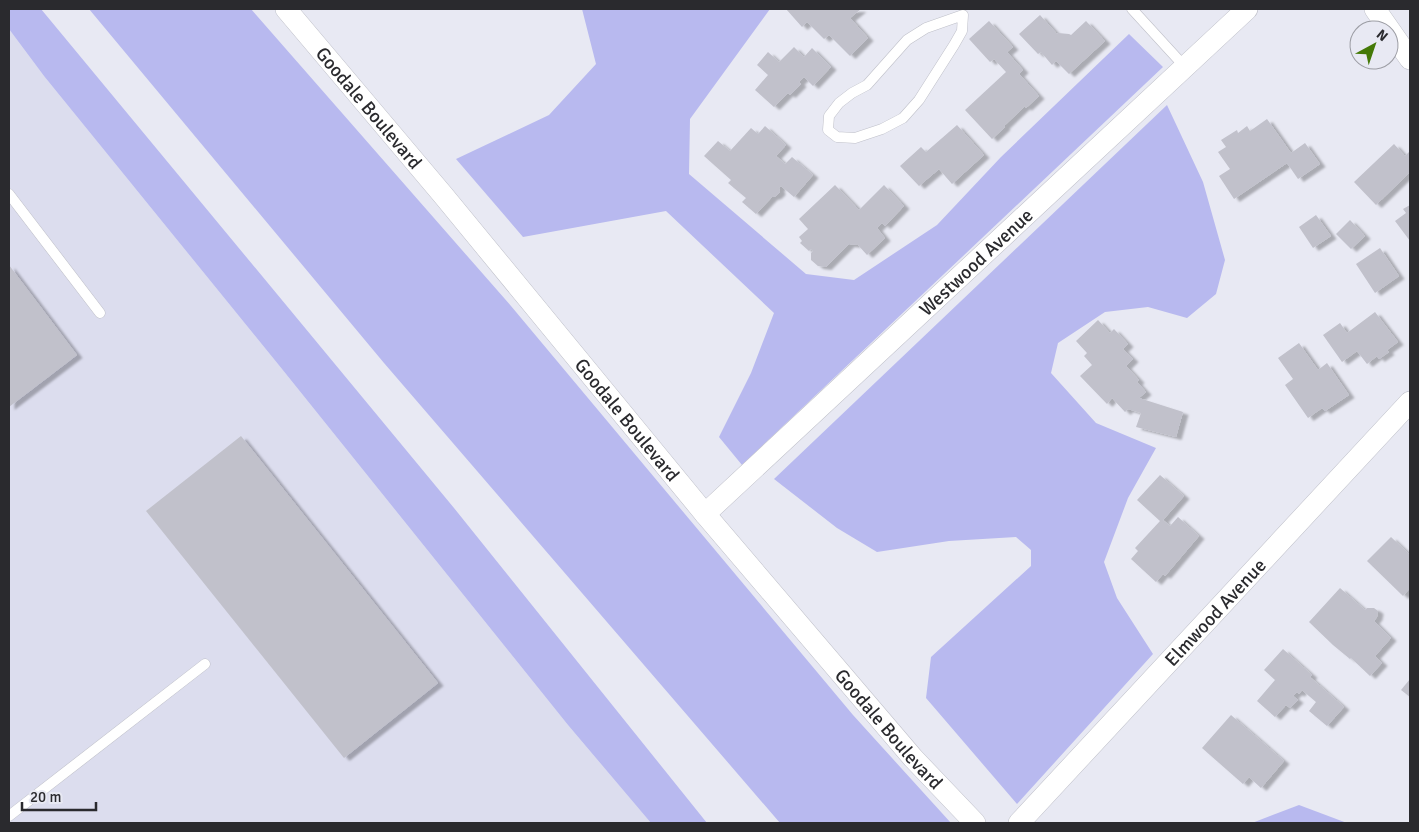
<svg xmlns="http://www.w3.org/2000/svg" width="1419" height="832" font-family="Signika,sans-serif">
<defs>
<filter id="shadow"><feDropShadow dx="5.5" dy="3" stdDeviation="1" flood-color="#0004"/></filter>
</defs>
<rect width="100%" height="100%" fill="#e8e9f3"/>
<path fill="#dcddee" d="M 9,29 L 44,76 L 282,369 L 568,725 L 651,823 L 9,823 Z"/>
<g fill="#b8b9ef">
<path d="M 9,9 L 41,9 L 454,508 L 707,823 L 651,823 L 568,725 L 282,369 L 44,76 L 9,29 Z"/>
<path d="M 89,9 L 251,9 L 511,306 L 853,715 L 951,823 L 780,823 L 384,363 Z"/>
<path d="M 582,9 L 770,9 L 690,119 L 689,174 L 806,274 L 854,280 L 937,225 L 1001,157 L 1129,34 L 1163,67 L 742,465 L 719,437 L 751,373 L 774,313 L 666,211 L 523,237 L 456,159 L 549,115 L 596,64 Z"/>
<path d="M 1167,105 L 1203,182 L 1225,260 L 1216,294 L 1187,318 L 1148,307 L 1105,312 L 1058,343 L 1051,373 L 1096,423 L 1156,448 L 1128,498 L 1104,562 L 1117,598 L 1153,654 L 1017,804 L 926,698 L 931,657 L 1031,566 L 1031,550 L 1016,537 L 949,541 L 877,552 L 837,528 L 774,479 Z"/>
<path d="M 1299,805 L 1347,823 L 1252,823 Z"/>
</g>
<g fill="#c1c1cb" filter="url(#shadow)">
<path d="M 786,9 L 861,9 L 850,18 L 868,38 L 850,56 L 829,35 L 824,39 L 807,22 L 802,27 Z"/>
<path d="M 1040,15 L 1057,34 L 1058,33 L 1069,34 L 1071,35 L 1086,21 L 1105,41 L 1069,74 L 1056,61 L 1052,65 L 1041,52 L 1038,54 L 1019,34 Z"/>
<path d="M 989,21 L 1013,47 L 1007,52 L 1023,70 L 1019,74 L 1039,96 L 1026,108 L 1025,106 L 1004,126 L 1005,127 L 992,139 L 965,110 L 1006,72 L 994,59 L 990,62 L 969,39 Z"/>
<path d="M 794,47 L 804,57 L 812,48 L 831,67 L 813,86 L 804,77 L 799,82 L 801,84 L 790,95 L 788,93 L 774,107 L 755,90 L 768,75 L 757,65 L 768,52 L 779,62 Z"/>
<path d="M 1267,119 L 1291,153 L 1305,143 L 1320,164 L 1298,179 L 1287,163 L 1234,199 L 1219,176 L 1230,169 L 1218,152 L 1226,147 L 1221,140 L 1237,130 L 1238,133 L 1247,126 L 1250,131 Z"/>
<path d="M 957,125 L 984,155 L 952,184 L 939,169 L 919,186 L 900,166 L 921,147 L 926,152 Z"/>
<path d="M 765,126 L 786,145 L 776,156 L 785,164 L 792,157 L 813,175 L 794,197 L 781,186 L 779,188 L 780,192 L 776,196 L 772,197 L 756,214 L 742,202 L 746,198 L 728,183 L 731,180 L 704,156 L 718,141 L 730,151 L 751,128 L 758,134 Z"/>
<path d="M 1394,144 L 1405,156 L 1409,152 L 1410,154 L 1410,172 L 1376,205 L 1354,182 Z"/>
<path d="M 835,185 L 859,210 L 884,185 L 904,206 L 885,226 L 882,223 L 877,228 L 885,238 L 867,255 L 858,245 L 849,244 L 826,267 L 818,266 L 811,260 L 811,253 L 813,251 L 811,249 L 809,251 L 800,243 L 802,241 L 799,237 L 808,229 L 799,219 Z"/>
<path d="M 1410,205 L 1410,241 L 1395,221 L 1406,213 L 1403,209 Z"/>
<path d="M 1316,215 L 1331,236 L 1313,248 L 1299,227 Z"/>
<path d="M 1350,220 L 1365,236 L 1351,249 L 1336,234 Z"/>
<path d="M 1380,248 L 1399,276 L 1375,293 L 1356,264 Z"/>
<path d="M 9,265 L 77,355 L 9,407 Z"/>
<path d="M 1375,312 L 1398,342 L 1387,350 L 1389,352 L 1379,359 L 1377,356 L 1367,364 L 1357,351 L 1342,362 L 1323,335 L 1340,323 L 1347,333 Z"/>
<path d="M 1098,320 L 1110,333 L 1114,329 L 1128,344 L 1123,349 L 1133,359 L 1126,366 L 1139,380 L 1137,382 L 1146,392 L 1139,398 L 1183,412 L 1176,437 L 1136,427 L 1141,413 L 1128,409 L 1125,412 L 1112,398 L 1107,404 L 1080,376 L 1092,365 L 1084,356 L 1087,353 L 1076,341 Z"/>
<path d="M 1299,343 L 1318,370 L 1327,363 L 1349,395 L 1325,411 L 1322,408 L 1308,418 L 1285,385 L 1293,379 L 1278,358 Z"/>
<path d="M 241,436 L 438,683 L 344,758 L 146,511 Z"/>
<path d="M 1160,475 L 1184,496 L 1163,520 L 1170,526 L 1178,517 L 1199,536 L 1165,576 L 1163,574 L 1156,582 L 1131,559 L 1138,551 L 1135,548 L 1160,521 L 1137,500 Z"/>
<path d="M 1391,537 L 1410,555 L 1410,588 L 1403,596 L 1367,561 Z"/>
<path d="M 1340,588 L 1365,610 L 1367,608 L 1374,608 L 1378,611 L 1377,617 L 1374,621 L 1391,638 L 1375,656 L 1382,663 L 1370,676 L 1351,658 L 1350,659 L 1333,645 L 1309,622 Z"/>
<path d="M 1283,649 L 1312,675 L 1310,677 L 1344,707 L 1327,726 L 1309,711 L 1316,702 L 1302,690 L 1299,694 L 1297,692 L 1293,696 L 1298,700 L 1290,708 L 1286,705 L 1275,717 L 1257,701 L 1275,680 L 1264,670 Z"/>
<path d="M 1410,679 L 1410,697 L 1401,690 Z"/>
<path d="M 1231,715 L 1284,761 L 1261,788 L 1249,777 L 1243,784 L 1202,748 Z"/>
</g>
<g fill="none" stroke-linecap="round" stroke-linejoin="round">
<g stroke="#bfc0c9" stroke-width="11">
<g id="service">
<path d="M 1132,9 L 1185,67"/>
<path d="M 963,15 L 962,31 L 954,45 L 919,100 L 903,118 L 882,129 L 855,138 L 837,137 L 828,130 L 829,116 L 839,103 L 852,93 L 867,85 L 907,40 L 926,28 Z"/>
<path d="M 9,194 L 100,313"/>
<path d="M 9,816 L 205,664"/>
</g>
</g>
<g stroke="#bfc0c9" stroke-width="22">
<g id="minor">
<path id="s1" d="M 286,9 L 443,195 L 705,514 L 913,758 L 975,823"/>
<path d="M 1375,9 L 1410,59"/>
<path id="s2" d="M 705,514 L 1247,9"/>
<path id="s3" d="M 1019,823 L 1410,402"/>
</g>
</g>
<use href="#service" stroke="#fff" stroke-width="10"/>
<use href="#minor" stroke="#fff" stroke-width="21"/>
</g>
<g text-anchor="middle" stroke-width="4" stroke-linejoin="round" paint-order="stroke">
<g font-size="19" fill="#2a2a2e" stroke="#e8e9f3">
<text dy="7" stroke="none"><textPath href="#s1" startOffset="129">Goodale Boulevard</textPath></text>
<text dy="7" stroke="none"><textPath href="#s2" startOffset="370">Westwood Avenue</textPath></text>
<text dy="7" stroke="none"><textPath href="#s1" startOffset="534">Goodale Boulevard</textPath></text>
<text dy="7" stroke="none"><textPath href="#s3" startOffset="288">Elmwood Avenue</textPath></text>
<text dy="7" stroke="none"><textPath href="#s1" startOffset="939">Goodale Boulevard</textPath></text>
</g>
</g>
<rect width="1419" height="832" fill="none" stroke="#2a2a2e" stroke-width="20"/>
<g transform="translate(1374 45) rotate(40)"><circle r="24" fill="#e8e9f3" stroke="#9c9da4"/>
<path d="M0-4L9 19L0 12L-9 19Z" fill="#447907"/>
<text y="-8" font-size="14" font-weight="bold" text-anchor="middle" fill="#2a2a2e">N</text>
</g>
<path d="M22 802v8h74v-8" fill="none" stroke="#2a2a2e" stroke-width="2.5"/>
<text x="30" y="802" font-size="15" fill="#2a2a2e" stroke="#e8e9f3" stroke-width="4" paint-order="stroke">20 m</text>
</svg>
